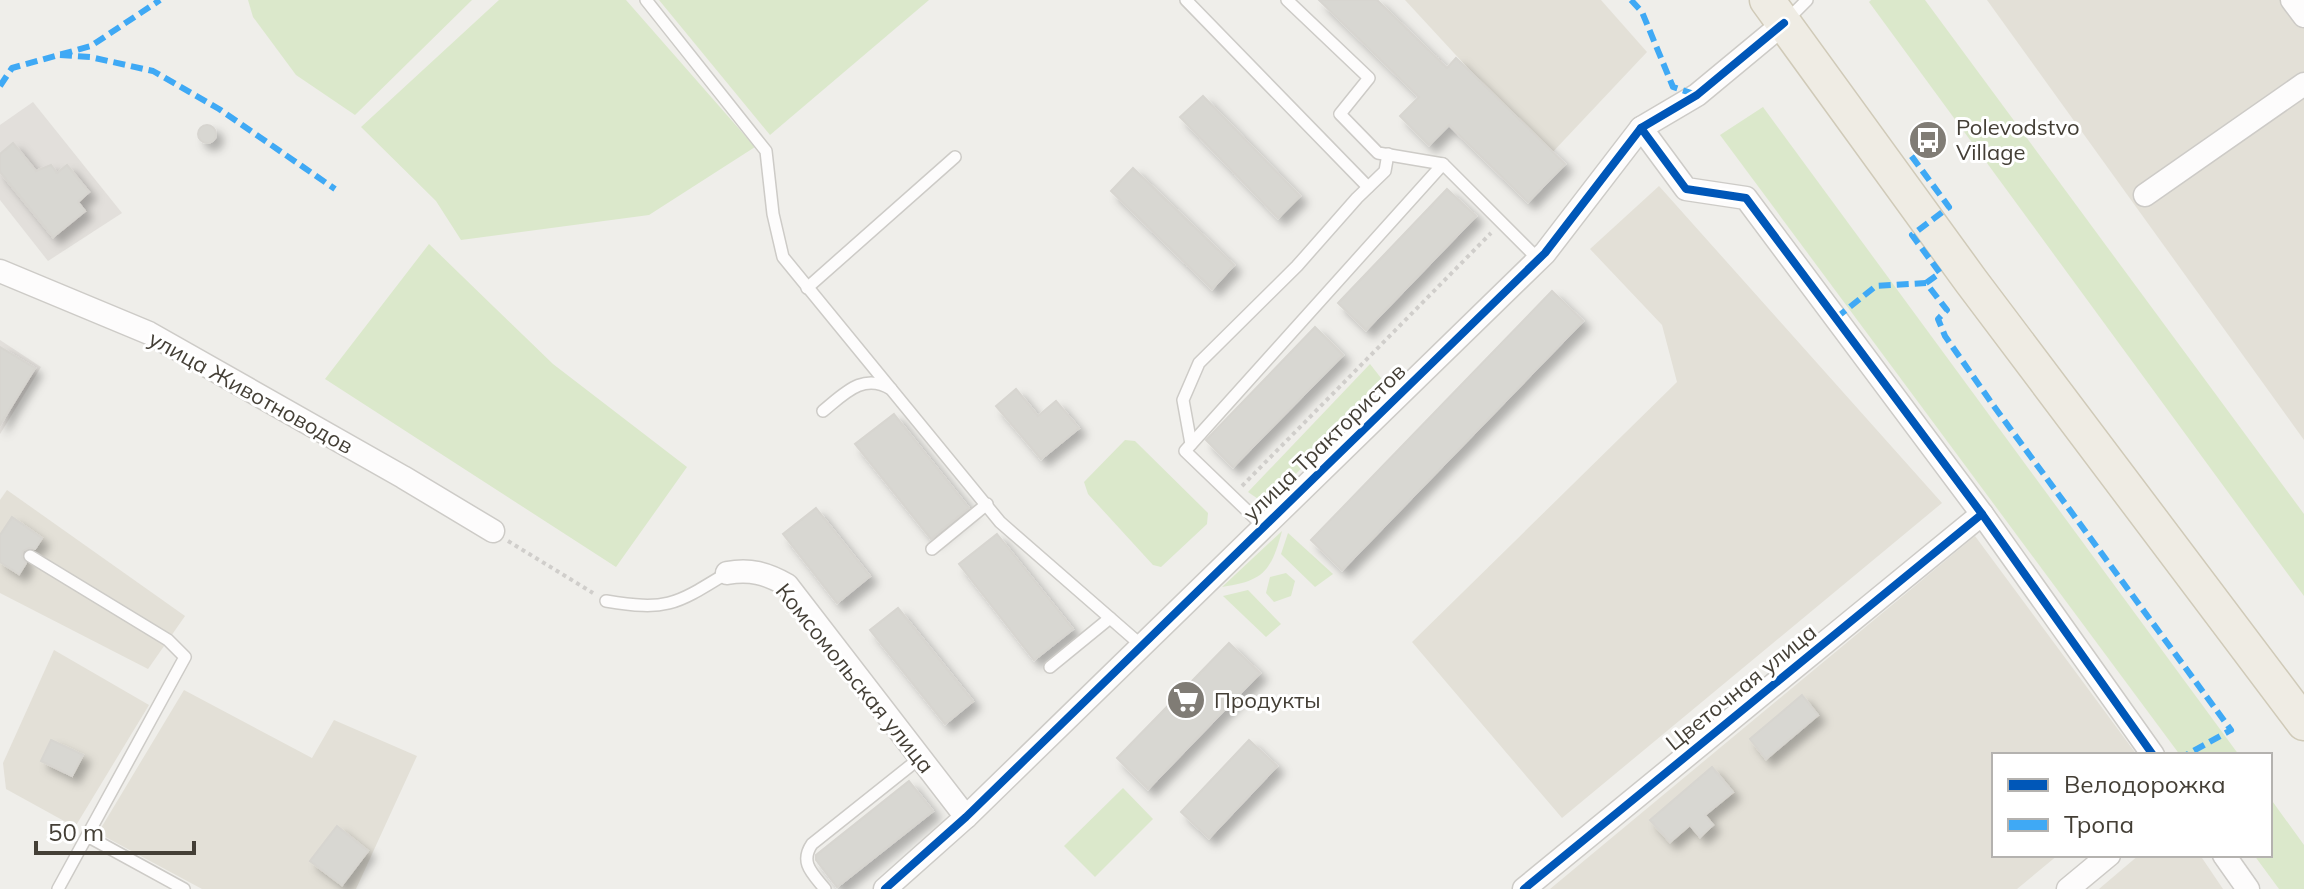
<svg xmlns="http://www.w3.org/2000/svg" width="2304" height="889" font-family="Mulish,sans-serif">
<defs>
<filter id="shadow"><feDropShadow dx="7" dy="7" stdDeviation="4" flood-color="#0004"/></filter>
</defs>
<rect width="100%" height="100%" fill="#efeeea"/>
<g fill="#e3e0d7">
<path d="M 1405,0 L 1601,0 L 1647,52 L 1549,156 Z"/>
<path d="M 1987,0 L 2304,0 L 2304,440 Z"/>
<path d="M 1659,186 L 1942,503 L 1562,818 L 1412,642 L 1677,382 L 1662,325 L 1590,249 Z"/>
<path d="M 7,490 L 185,616 L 148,669 L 0,593 L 0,500 Z"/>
<path d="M 1975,536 L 2137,755 L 1994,755 L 1994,855 L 2058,855 L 2017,889 L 1550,889 Z"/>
<path d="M 54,650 L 149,705 L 75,827 L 6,789 L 3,763 Z"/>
<path d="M 184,690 L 312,758 L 334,720 L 417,756 L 356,889 L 202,889 L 98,833 Z"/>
<path d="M 2139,855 L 2200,855 L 2223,889 L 2099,889 Z"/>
</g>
<g fill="#e2dfdb">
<path d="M 33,102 L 122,213 L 48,261 L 0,200 L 0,125 Z"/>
<path d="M 0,340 L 41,367 L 0,434 Z"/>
</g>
<g fill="#dbe8cb">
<path d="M 248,0 L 472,0 L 355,115 L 296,75 L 253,17 Z"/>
<path d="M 499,0 L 626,0 L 755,147 L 649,215 L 461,240 L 436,201 L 361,127 Z"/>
<path d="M 659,0 L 929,0 L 770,135 Z"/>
<path d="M 1871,0 L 1925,0 L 2304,514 L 2304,596 L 1869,2 Z"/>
<path d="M 1763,107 L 2239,755 L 2180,755 L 1720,135 Z"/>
<path d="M 429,244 L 553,364 L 687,467 L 616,567 L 325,379 Z"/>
<path d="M 1370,364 L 1381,378 L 1378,391 L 1271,499 L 1261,501 L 1248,492 Z"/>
<path d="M 1125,440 L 1135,441 L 1208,513 L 1207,524 L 1161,567 L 1153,565 L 1088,494 L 1084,482 Z"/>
<path d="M 1282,531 C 1271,571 1264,581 1222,587 Z"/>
<path d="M 1288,533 L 1333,574 L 1315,587 L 1281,554 Z"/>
<path d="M 1286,573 L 1295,581 L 1291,596 L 1274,602 L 1266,593 L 1270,577 Z"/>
<path d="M 1248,590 L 1281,624 L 1266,637 L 1223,596 Z"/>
<path d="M 1123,788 L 1153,819 L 1095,877 L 1064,846 Z"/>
<path d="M 2270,798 L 2304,845 L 2304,889 L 2279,889 L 2254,855 L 2270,855 Z"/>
</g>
<g fill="#d8d7d2" stroke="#d7d5d0" stroke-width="2" filter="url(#shadow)">
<path d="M 1319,0 L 1377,0 L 1447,68 L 1456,58 L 1565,164 L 1528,202 L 1449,125 L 1429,145 L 1400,116 L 1419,97 Z"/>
<path d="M 1203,96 L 1300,196 L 1278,218 L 1180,117 Z"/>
<circle cx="207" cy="134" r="9"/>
<path d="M 13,143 L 36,171 L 51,165 L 57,173 L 67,165 L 89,192 L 78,202 L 85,211 L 53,237 L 0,172 L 0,154 Z"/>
<path d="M 1133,168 L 1234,265 L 1212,289 L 1111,191 Z"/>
<path d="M 1447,189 L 1476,216 L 1366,330 L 1338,303 Z"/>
<path d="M 1552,291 L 1583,321 L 1342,570 L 1311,540 Z"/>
<path d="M 1315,327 L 1343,355 L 1233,467 L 1206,440 Z"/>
<path d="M 0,347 L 35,368 L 0,425 Z"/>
<path d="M 1016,389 L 1038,416 L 1056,401 L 1079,428 L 1041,459 L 996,406 Z"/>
<path d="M 894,414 L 969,508 L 931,539 L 855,444 Z"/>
<path d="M 816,508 L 870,576 L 837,603 L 783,534 Z"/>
<path d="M 12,517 L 42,538 L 35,549 L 29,548 L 23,551 L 22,557 L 26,563 L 19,574 L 0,562 L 0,535 Z"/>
<path d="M 997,534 L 1073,629 L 1034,660 L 959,564 Z"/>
<path d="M 898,608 L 973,701 L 945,724 L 870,630 Z"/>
<path d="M 1229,643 L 1260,673 L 1148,789 L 1117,758 Z"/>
<path d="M 1802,695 L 1818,715 L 1766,759 L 1750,739 Z"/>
<path d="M 51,740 L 83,755 L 72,776 L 41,761 Z"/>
<path d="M 1249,740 L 1277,766 L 1209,838 L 1181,812 Z"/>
<path d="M 1712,767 L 1733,792 L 1705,815 L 1713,825 L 1700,837 L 1690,825 L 1670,842 L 1650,820 Z"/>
<path d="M 909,781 L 933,811 L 837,887 L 816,860 L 816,855 Z"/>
<path d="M 337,826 L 368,851 L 342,885 L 310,861 Z"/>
</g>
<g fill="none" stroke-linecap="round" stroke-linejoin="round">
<g stroke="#cdcbc7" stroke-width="14">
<g id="lane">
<path d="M 646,0 L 766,151 L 773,214 L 783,257 L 891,389"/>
<path d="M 1186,0 L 1368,187"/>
<path d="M 1287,0 L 1369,78 L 1340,114 L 1378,153 L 1443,164"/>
<path d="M 1787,20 L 1807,0"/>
<path d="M 807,288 L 955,157"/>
<path d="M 823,411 C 844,394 863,372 891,389 L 1000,522 L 1141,645"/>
<path d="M 1191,444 L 1183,400 L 1199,363 L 1297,266 L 1357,198 L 1385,171 L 1388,154"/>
<path d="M 1263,526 L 1185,451 L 1443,164 L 1538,259"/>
<path d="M 932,549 L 987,504"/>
<path d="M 30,556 L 168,640 L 185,657 L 58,889"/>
<path d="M 606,601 C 667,611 675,605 727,573"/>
<path d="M 1050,667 L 1110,618"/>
<path d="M 89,837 L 184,889"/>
<path d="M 825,889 C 813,874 799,863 812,844 L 920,758"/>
</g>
</g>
<g stroke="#cdcbc7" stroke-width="25">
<g id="street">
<path d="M 2292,0 L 2304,16"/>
<path d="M 1641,128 L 1686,189 L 1746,198 L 1982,514 L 2153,755"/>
<path d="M 2145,195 L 2304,84"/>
<path d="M 0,271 L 149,333 L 403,477 L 493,531"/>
<path d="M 727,573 C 750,569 766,573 787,585 L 966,817"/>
<path d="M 2224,855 L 2248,889"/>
<path d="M 885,889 L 966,817 L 1545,253 L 1641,128 L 1697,95 L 1784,23"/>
<path d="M 1524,889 L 1982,514"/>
<path d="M 2068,889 L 2109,855"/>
</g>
</g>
<g stroke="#d0cab8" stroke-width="37">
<path id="primary" d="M 1767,0 L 1971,281 L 2304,723"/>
</g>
<g stroke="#d0cecb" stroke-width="4" stroke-dasharray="4 4" stroke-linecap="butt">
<path d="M 1242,486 L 1491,233"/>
<path d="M 508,541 L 593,593"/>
</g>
<use href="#lane" stroke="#fdfcfc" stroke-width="11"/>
<use href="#street" stroke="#fdfcfc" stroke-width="22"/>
<use href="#primary" stroke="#efece4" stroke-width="34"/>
<g stroke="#3fa9f5" stroke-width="6" stroke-dasharray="12 6" stroke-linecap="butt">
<path d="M 1631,0 L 1642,12 L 1673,87 L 1697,95"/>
<path d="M 60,55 L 90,57 L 153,71 L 219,109 L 335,189"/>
<path d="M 0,86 L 12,68 L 91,46 L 160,0"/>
<path d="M 1926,283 L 1940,273 L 1912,235 L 1949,207 L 1910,154 L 1928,140"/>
<path d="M 1836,318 L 1876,286 L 1926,283 L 1947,310 L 1938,319 L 1945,336 L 1993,405 L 2231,730 L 2186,755"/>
</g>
<g stroke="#fff" stroke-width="13">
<g id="cycleway">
<path d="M 1641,128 L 1686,189 L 1746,198 L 1982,514 L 2153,755"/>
<path d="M 885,889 L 966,817 L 1545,253 L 1641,128 L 1697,95 L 1784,23"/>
<path d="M 1524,889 L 1982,514"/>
</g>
</g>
<use href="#cycleway" stroke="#0057b8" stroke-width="8"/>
</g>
<defs>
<g id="bus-disc" transform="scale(2)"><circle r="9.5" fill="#807c75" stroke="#fff"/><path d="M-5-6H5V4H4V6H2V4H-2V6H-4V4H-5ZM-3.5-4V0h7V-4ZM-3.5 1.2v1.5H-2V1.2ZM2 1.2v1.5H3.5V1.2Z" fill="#fff"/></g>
<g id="supermarket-disc" transform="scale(2)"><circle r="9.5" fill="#807c75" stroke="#fff"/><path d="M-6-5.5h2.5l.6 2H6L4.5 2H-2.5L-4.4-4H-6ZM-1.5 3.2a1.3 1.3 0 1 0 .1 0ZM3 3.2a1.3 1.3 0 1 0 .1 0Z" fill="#fff"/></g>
</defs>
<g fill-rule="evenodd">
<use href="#bus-disc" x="1928" y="140"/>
<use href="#supermarket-disc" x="1186" y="700"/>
</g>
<g text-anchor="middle" stroke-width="6" stroke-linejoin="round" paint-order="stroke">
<g font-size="22" fill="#443f36" stroke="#fff" text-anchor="start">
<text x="1956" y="135">Polevodstvo<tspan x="1956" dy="25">Village</tspan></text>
<text x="1214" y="708">Продукты</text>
</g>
<g font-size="22" fill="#443f36" stroke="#fff">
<text transform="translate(251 392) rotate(29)" y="8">улица Животноводов</text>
<text transform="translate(1324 442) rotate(-44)" y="8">улица Трактористов</text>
<text transform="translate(855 678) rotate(51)" y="8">Комсомольская улица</text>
<text transform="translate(1741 687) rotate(-39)" y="8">Цветочная улица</text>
</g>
</g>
<rect x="1992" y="753" width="280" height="104" fill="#ffffff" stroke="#b4b2af" stroke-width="2"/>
<rect x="2008" y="779" width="40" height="12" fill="#0057b8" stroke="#b4b2af" stroke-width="2"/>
<text x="2064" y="793" font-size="24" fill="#443f36">Велодорожка</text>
<rect x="2008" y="819" width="40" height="12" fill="#3fa9f5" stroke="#b4b2af" stroke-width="2"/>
<text x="2064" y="833" font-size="24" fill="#443f36">Тропа</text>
<path d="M36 841v12h158v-12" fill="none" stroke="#443f36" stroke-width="4"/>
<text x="48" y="841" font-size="24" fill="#443f36" stroke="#ffffff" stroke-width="6" paint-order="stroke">50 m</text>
</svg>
